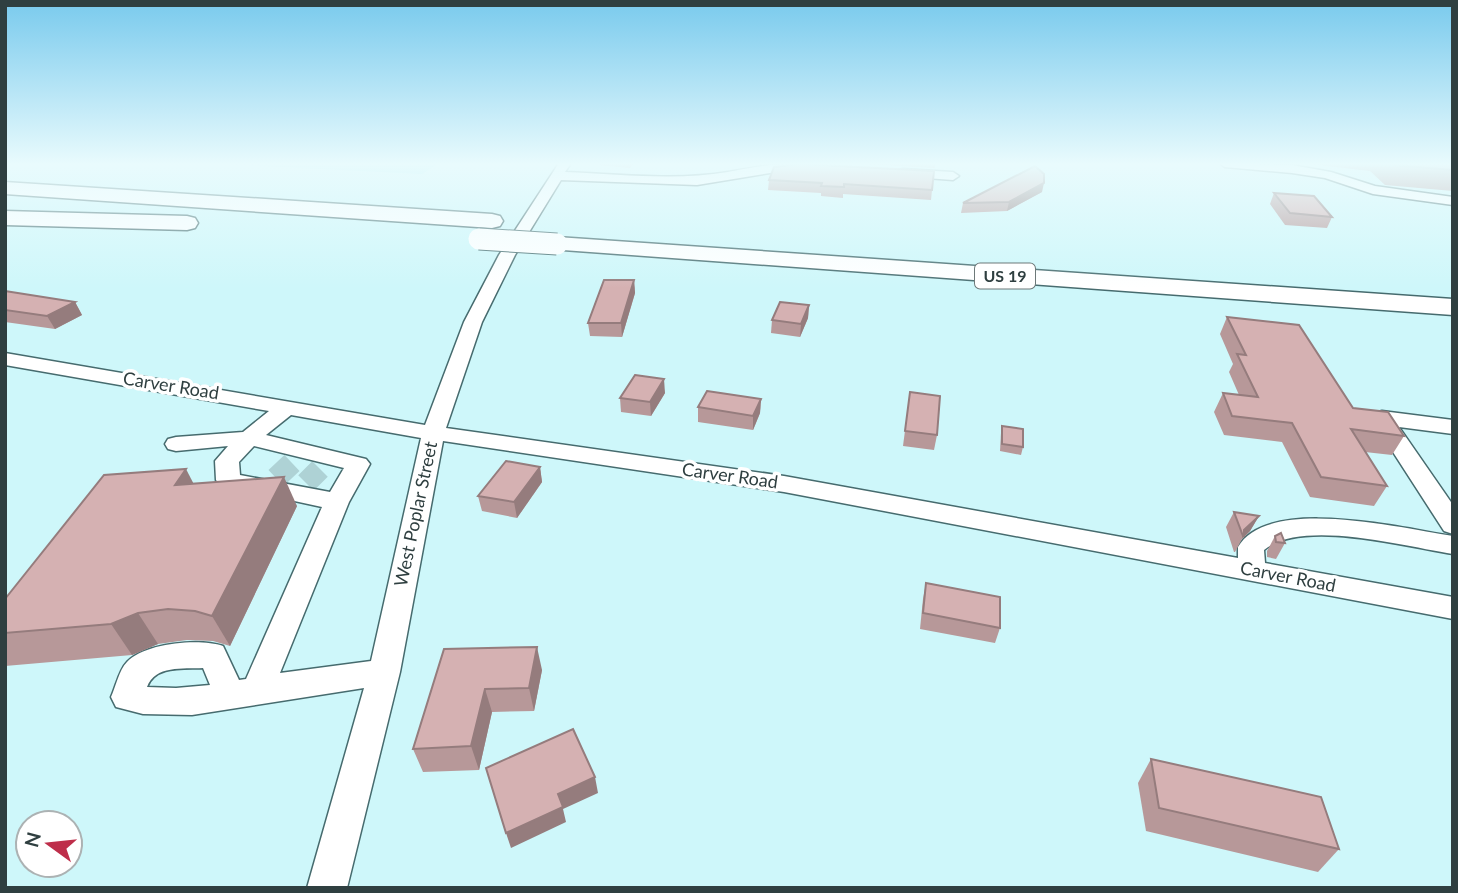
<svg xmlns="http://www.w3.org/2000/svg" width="1458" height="893" font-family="Lato,sans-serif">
<rect width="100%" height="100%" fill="#cef7fa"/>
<path fill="#a4eff5" d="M 200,163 L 439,163 L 422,174 Z"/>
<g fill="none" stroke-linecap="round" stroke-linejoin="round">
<g stroke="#aed2d5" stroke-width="22" stroke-dasharray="22 11" stroke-linecap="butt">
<path d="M 276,478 L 292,463"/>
<path d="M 306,483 L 320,469"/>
</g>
<g stroke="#466b6e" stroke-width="3">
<g id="minor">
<path d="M 559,163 L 571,163 L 565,172 C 619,174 675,181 728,172 C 746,169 795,158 808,168 L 802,172 L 770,173 L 697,185 L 561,180 L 515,255 L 482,322 L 446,428 L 784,476 L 1238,558 L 1238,547 C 1268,495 1403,529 1453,536 L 1453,554 C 1407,547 1302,518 1264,550 L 1265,563 L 1453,597 L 1453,619 L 784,492 L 443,441 L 400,672 L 347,888 L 307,888 L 364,688 L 192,715 L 143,714 L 116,707 L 111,697 C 116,686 119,670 127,662 C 145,643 199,638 223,646 L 239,680 L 246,679 L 322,507 L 220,485 L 216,480 L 215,461 L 228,446 L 176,451 L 168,449 L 165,444 L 168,439 L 176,437 L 243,432 L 269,411 L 5,365 L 5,353 L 425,425 L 464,322 L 499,255 ZM 291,415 L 421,438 L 371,661 L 280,673 L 349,502 L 370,464 L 366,459 L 266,435 ZM 254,446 L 344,468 L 330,492 L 240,475 L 239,462 ZM 203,668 L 210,685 L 176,688 L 147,687 C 155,665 183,669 203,668 Z"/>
<path d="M 1219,163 L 1292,165 L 1331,172 L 1375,186 L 1453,197 L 1453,205 L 1373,194 L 1325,178 L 1292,173 L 1225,167 Z"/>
<path d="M 903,169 L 953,172 L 959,176 L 953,180 L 899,176 L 899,170 Z"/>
<path d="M 1382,411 L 1453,420 L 1453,434 L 1399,427 L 1453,505 L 1453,534 L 1444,531 L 1371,418 L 1374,413 Z"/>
</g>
</g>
<g stroke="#466b6e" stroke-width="3">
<g id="highway">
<path d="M 5,182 L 492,214 L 500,216 L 503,221 L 500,226 L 492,228 L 5,194 Z"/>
<path d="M 5,211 L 187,216 L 195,218 L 198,223 L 195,228 L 187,230 L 5,225 Z"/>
<path d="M 557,237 L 1453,299 L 1453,315 L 549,249 L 545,244 L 549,239 Z"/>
</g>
</g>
<use href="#minor" fill="#fff" fill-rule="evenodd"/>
<use href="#highway" fill="#fff" fill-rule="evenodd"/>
<g stroke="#466b6e" stroke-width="23" stroke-linecap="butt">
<path id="highway-bridge" d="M 479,239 L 557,244"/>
</g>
<use href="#highway-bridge" stroke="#fff" stroke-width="21"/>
</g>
<g fill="#b79899">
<path d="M 599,163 L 633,163 L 630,168 L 599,165 Z"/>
<path d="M 850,163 L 935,163 L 935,168 Z"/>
<path d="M 1302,163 L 1453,163 L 1453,191 L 1385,185 L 1370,171 Z"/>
<path d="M 934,171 L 931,200 L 843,194 L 843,198 L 821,196 L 821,193 L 768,190 L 769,180 Z"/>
<path d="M 1042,192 L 1007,211 L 961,213 L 963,203 Z"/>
<path d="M 1274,193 L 1332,217 L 1327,228 L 1285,225 L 1270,204 Z"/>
<path d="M 634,280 L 635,293 L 622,337 L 590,336 L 588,323 Z"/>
<path d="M 5,291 L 75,302 L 82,315 L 55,329 L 5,322 Z"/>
<path d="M 809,305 L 808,318 L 800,337 L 771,333 L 772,320 Z"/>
<path d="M 1227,317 L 1353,408 L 1404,436 L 1392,455 L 1365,452 L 1387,486 L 1374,506 L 1310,497 L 1282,442 L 1224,435 L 1214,412 L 1223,393 L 1239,395 L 1229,372 L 1233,364 L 1220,334 Z"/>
<path d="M 910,392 L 937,435 L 934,450 L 903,446 Z"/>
<path d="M 665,393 L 651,416 L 621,412 L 620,398 Z"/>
<path d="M 761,399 L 760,413 L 753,430 L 698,422 L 698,407 Z"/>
<path d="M 1002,426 L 1023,447 L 1021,455 L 1000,451 L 1001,433 Z"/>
<path d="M 540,467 L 542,482 L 517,518 L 482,511 L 478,496 Z"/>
<path d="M 193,484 L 297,506 L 230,646 L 213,641 L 187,640 L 158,644 L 132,655 L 5,666 L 5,599 Z"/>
<path d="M 1234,512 L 1259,516 L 1250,531 L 1242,539 L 1235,552 L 1234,552 L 1226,527 Z"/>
<path d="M 1275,536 L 1285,543 L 1276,559 L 1267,557 L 1267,551 Z"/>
<path d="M 926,583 L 1000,628 L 995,643 L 920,629 L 923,599 Z"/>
<path d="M 444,649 L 542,670 L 534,711 L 492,712 L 479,770 L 423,772 L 413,749 Z"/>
<path d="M 1151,759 L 1339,849 L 1318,872 L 1146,831 L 1138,783 Z"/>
</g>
<g fill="#957c7d">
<path d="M 1044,183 L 1042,192 L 1007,211 L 1009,202 Z"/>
<path d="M 634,280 L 635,293 L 622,337 L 621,323 Z"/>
<path d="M 75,302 L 82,315 L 55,329 L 47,316 Z"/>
<path d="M 809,305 L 808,318 L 800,337 L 801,324 Z"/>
<path d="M 664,379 L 665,393 L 651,416 L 650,402 Z"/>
<path d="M 761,399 L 760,413 L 753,430 L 753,416 Z"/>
<path d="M 540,467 L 542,482 L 517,518 L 514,502 Z"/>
<path d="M 186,469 L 201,498 L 175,485 Z"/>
<path d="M 284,477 L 297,506 L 230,646 L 212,616 Z"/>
<path d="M 1259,516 L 1250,531 L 1242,539 L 1244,530 Z"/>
<path d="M 138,613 L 158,644 L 132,655 L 111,624 Z"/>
<path d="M 537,647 L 542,670 L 534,711 L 529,688 Z"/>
<path d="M 485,689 L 492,712 L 479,770 L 471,746 Z"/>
<path d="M 595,777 L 598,793 L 563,809 L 566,822 L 511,848 L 506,833 L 558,794 Z"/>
</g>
<g fill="#d5b1b2" stroke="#957c7d" stroke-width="2">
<path d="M 1393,163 L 1453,163 L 1453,170 L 1395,165 Z"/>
<path d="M 800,164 L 934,171 L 932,190 L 844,184 L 844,187 L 821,186 L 822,183 L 769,180 L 774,167 Z"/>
<path d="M 1035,166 L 1044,174 L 1044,183 L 1009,202 L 963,203 Z"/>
<path d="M 1274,193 L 1314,196 L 1332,217 L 1290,213 Z"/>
<path d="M 604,280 L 634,280 L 621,323 L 588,323 Z"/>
<path d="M 5,291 L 75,302 L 47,316 L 5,310 Z"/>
<path d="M 780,302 L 809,305 L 801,324 L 772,320 Z"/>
<path d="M 1227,317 L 1299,325 L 1353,408 L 1388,412 L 1404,436 L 1351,429 L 1387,486 L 1321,477 L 1292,423 L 1232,416 L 1223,393 L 1258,397 L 1237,354 L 1246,355 Z"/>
<path d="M 635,375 L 664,379 L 650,402 L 620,398 Z"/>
<path d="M 707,391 L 761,399 L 753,416 L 698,407 Z"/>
<path d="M 910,392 L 940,396 L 937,435 L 905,431 Z"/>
<path d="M 1002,426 L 1023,429 L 1023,447 L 1002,444 Z"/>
<path d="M 506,461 L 540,467 L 514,502 L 478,496 Z"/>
<path d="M 186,469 L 175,485 L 284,477 L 212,616 L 195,611 L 168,609 L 138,613 L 111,624 L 5,633 L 5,599 L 104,475 Z"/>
<path d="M 1234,512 L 1259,516 L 1244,530 L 1244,536 L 1243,536 Z"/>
<path d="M 1281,533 L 1285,543 L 1276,542 L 1275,536 Z"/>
<path d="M 926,583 L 1000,597 L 1000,628 L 923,613 Z"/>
<path d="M 537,647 L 529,688 L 485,689 L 471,746 L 413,749 L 444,649 Z"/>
<path d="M 573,729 L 595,777 L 558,794 L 563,807 L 506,833 L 486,768 Z"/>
<path d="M 1151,759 L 1321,797 L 1339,849 L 1159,808 Z"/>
</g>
<linearGradient id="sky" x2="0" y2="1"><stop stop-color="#79caed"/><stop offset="0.57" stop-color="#e9fbfd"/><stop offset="1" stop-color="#e9fbfd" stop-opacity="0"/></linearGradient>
<rect width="1458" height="288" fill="url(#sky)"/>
<g text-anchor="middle" stroke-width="7" stroke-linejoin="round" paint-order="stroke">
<rect fill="#fff" stroke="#6d7979" stroke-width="2" x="975" y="263.5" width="60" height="25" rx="5"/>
<g font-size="16" font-weight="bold" fill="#2f3f40">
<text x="1005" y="282">US 19</text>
</g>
<g font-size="18" fill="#2f3f40" stroke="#fff">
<text transform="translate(171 386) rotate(9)" y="6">Carver Road</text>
<text transform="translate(730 476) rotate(8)" y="6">Carver Road</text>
<text transform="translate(416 514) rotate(-78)" y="6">West Poplar Street</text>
<text transform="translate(1288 577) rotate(11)" y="6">Carver Road</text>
</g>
</g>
<rect width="1458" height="893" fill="none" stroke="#2f3f40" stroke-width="14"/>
<g transform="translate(49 844) rotate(285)"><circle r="33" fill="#ffffff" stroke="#acb2b3" stroke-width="2"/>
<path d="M0-5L12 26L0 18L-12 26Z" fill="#be2e4a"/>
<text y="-10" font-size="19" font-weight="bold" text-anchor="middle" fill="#2f3f40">N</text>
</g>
</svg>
